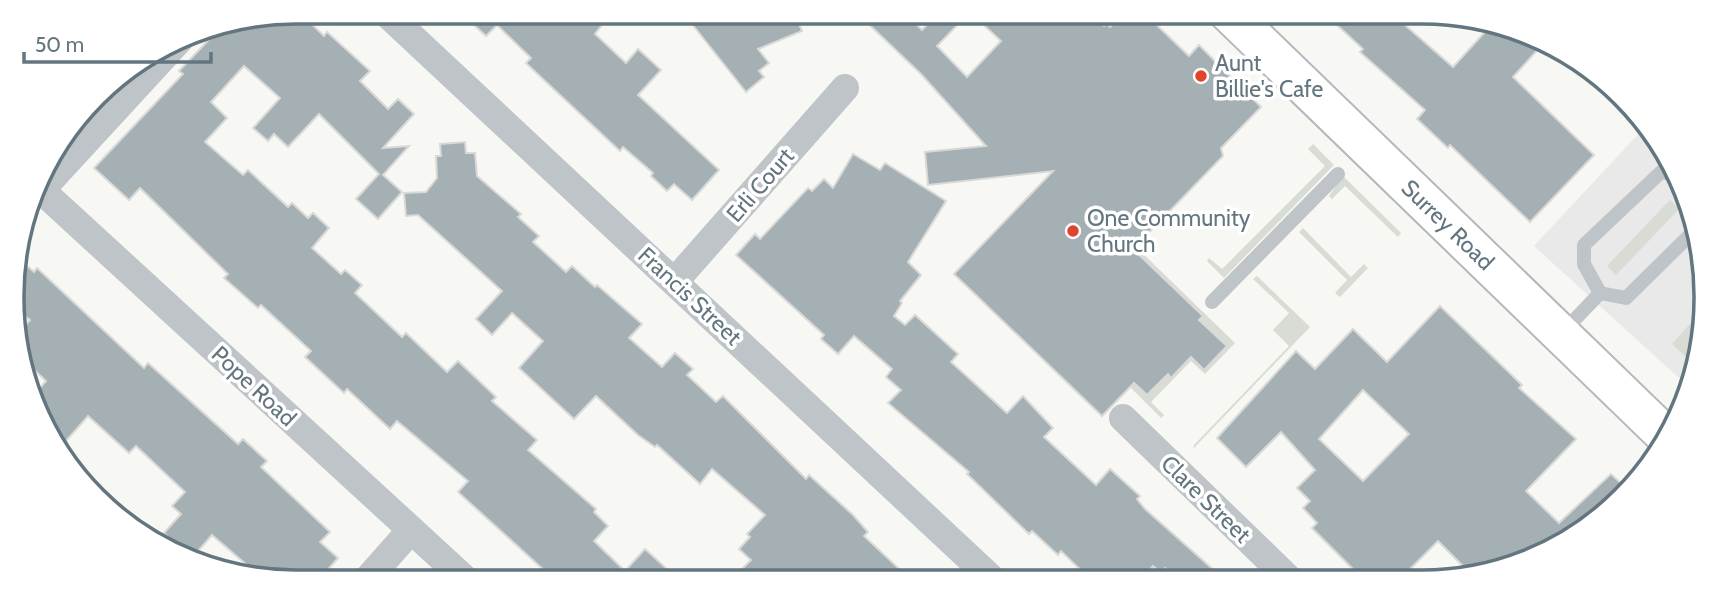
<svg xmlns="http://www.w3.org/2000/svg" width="1718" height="594" font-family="Cabin,sans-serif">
<rect width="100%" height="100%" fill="#f7f7f4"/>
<path fill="#e8e9e8" d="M 1644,128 L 1667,154 L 1703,259 L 1696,370 L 1689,387 L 1534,246 Z"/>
<g fill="#d8dcd4">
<path d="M 1313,144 L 1334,165 L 1224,278 L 1207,261 L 1209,258 L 1222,269 L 1325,166 L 1308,149 Z"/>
<path d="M 1343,176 L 1401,233 L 1398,237 L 1345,186 L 1332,199 L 1329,196 Z"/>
<path d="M 1670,200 L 1679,209 L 1616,275 L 1607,266 Z"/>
<path d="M 1303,228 L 1351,277 L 1364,264 L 1368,268 L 1340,297 L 1335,293 L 1347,280 L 1299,232 Z"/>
<path d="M 1128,245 L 1134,245 L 1235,343 L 1205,374 L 1191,361 L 1151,402 L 1164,415 L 1161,418 L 1130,387 L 1134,383 L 1147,395 L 1168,374 L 1171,377 L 1191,357 L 1204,369 L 1227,347 L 1199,320 L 1203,316 Z"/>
<path d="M 1257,276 L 1310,327 L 1193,449 L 1194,445 L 1289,346 L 1273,330 L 1289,313 L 1253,279 Z"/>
<path d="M 1700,313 L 1696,366 L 1672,344 Z"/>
</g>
<g fill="#a5b0b4" stroke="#d9d9d7" stroke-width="2" fill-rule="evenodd">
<path d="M 299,12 L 324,36 L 327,32 L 370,71 L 360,81 L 388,109 L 398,99 L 414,114 L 383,148 L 409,146 L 383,175 L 402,192 L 378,219 L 356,199 L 379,174 L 319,114 L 288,147 L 274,134 L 268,141 L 253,128 L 280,98 L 244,66 L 211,102 L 227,118 L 205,142 L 243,175 L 248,170 L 288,207 L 292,203 L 308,218 L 313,213 L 329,228 L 312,248 L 341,274 L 345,270 L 362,285 L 355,293 L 402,337 L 406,333 L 447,372 L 458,361 L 496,397 L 492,401 L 537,440 L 528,450 L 596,509 L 594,512 L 608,526 L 594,541 L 625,571 L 645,549 L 680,581 L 556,581 L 458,492 L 468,481 L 397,421 L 390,429 L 347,389 L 344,393 L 305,357 L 311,351 L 261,305 L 258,308 L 224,278 L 228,274 L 140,188 L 129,200 L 94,168 L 183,74 L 179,71 L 220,28 Z"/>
<path d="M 460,12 L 586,12 L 602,25 L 595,34 L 626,63 L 638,49 L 661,70 L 638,95 L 719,170 L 692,200 L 674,184 L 667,191 L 651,176 L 653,173 L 623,147 L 620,151 L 544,80 L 526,63 L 531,58 L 497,25 L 486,36 Z"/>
<path d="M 707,12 L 794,12 L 802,31 L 758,49 L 769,63 L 759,71 L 764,77 L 746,92 L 692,24 Z"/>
<path d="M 856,12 L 904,12 L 922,30 L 939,12 L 970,12 L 937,46 L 967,77 L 1001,41 L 970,12 L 1090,12 L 1104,26 L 1106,23 L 1110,27 L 1125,12 L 1143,12 L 1189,56 L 1199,45 L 1261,107 L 1221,148 L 1223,156 L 1133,249 L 1203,316 L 1199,320 L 1227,346 L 1204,370 L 1191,357 L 1171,378 L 1168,374 L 1147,395 L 1134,383 L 1102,416 L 954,274 L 1053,171 L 928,185 L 925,152 L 986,146 L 921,74 Z"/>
<path d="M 1323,12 L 1390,12 L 1453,67 L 1494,22 L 1542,45 L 1513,77 L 1594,155 L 1530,222 L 1450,145 L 1448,148 L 1417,119 L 1425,110 L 1360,52 L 1363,49 Z"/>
<path d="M 465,142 L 466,153 L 475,153 L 477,176 L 521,214 L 518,217 L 539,236 L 533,242 L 566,272 L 572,266 L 595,287 L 597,285 L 642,324 L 629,338 L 662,367 L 675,353 L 693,369 L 687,375 L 716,402 L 723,396 L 806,479 L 809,475 L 853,515 L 868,532 L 864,536 L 911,580 L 749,581 L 739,572 L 751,560 L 739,549 L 750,537 L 747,534 L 765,515 L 712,469 L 700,484 L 657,445 L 655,447 L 638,435 L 596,396 L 574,419 L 519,368 L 543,341 L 512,313 L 492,335 L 476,319 L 502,291 L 418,215 L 406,216 L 404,193 L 426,192 L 437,178 L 436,156 L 441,156 L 440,144 Z"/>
<path d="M 853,154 L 880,170 L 885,163 L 946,201 L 908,262 L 921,275 L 900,301 L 902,303 L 894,316 L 905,325 L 915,315 L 958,354 L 951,362 L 1007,413 L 1023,396 L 1053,428 L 1044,437 L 1096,485 L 1110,469 L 1140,496 L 1137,499 L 1145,509 L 1225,580 L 1178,580 L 1165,568 L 1161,573 L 1153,566 L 1141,580 L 1091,580 L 1061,551 L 1058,555 L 1032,531 L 1029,534 L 967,474 L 969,472 L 888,403 L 901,390 L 886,377 L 892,369 L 854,336 L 838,354 L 821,339 L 824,335 L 736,255 L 755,234 L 760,239 L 808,188 L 812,191 L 824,179 L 833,188 Z"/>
<path d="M 16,256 L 34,272 L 37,268 L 144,368 L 148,363 L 238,444 L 243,439 L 267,461 L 261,467 L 330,532 L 320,542 L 338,558 L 317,582 L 270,578 L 259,568 L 255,572 L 212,535 L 192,558 L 188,556 L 164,533 L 181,514 L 172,506 L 185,492 L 136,446 L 129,453 L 88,416 L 58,450 L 33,396 L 46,381 L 22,358 L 29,351 L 20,343 L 19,332 L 30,320 L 18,310 Z"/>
<path d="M 1440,306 L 1522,385 L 1519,388 L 1576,439 L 1526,491 L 1559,523 L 1611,474 L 1627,489 L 1609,511 L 1547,553 L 1472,575 L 1438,541 L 1400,579 L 1363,579 L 1312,528 L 1317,523 L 1303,508 L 1310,501 L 1297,488 L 1315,470 L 1281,432 L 1246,467 L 1217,438 L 1296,351 L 1315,369 L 1353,329 L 1387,362 ZM 1363,390 L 1409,434 L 1363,481 L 1319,439 Z"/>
</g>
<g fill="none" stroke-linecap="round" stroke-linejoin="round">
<g stroke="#b2b8bb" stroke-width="42">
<g id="primary">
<path id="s1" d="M 1228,12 L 1668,438"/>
</g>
</g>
<g stroke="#bec4c7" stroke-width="14">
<path d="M 1600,293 L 1584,264 L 1584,245 L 1661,172 L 1674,174"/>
<path d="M 1600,293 L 1626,298 L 1694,231"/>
<path d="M 1212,302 L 1338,174"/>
<path d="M 1562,333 L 1600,293"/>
</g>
<g stroke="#bec4c7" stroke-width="28">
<path d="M 385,12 L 993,580"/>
<path d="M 180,39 L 41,190 L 467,581"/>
<path d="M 675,281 L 845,88"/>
<path d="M 1123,418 L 1290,580"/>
<path d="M 365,582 L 411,530"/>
</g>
<use href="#primary" stroke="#fff" stroke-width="38"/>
</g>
<g fill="#e0442c" stroke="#fff" stroke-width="2.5">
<circle cx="1201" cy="76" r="7"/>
<circle cx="1073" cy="231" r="7"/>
</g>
<g text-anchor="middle" stroke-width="7" stroke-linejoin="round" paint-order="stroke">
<g font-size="23" fill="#63767f" stroke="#fff" text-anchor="start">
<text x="1215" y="71">Aunt<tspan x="1215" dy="26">Billie's Cafe</tspan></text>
<text x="1087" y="226">One Community<tspan x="1087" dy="26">Church</tspan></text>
</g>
<g font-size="23" fill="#63767f" stroke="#fff">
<text transform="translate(760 185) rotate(-49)" y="8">Erli Court</text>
<text dy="8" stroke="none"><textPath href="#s1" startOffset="306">Surrey Road</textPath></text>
<text transform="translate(690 296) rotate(43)" y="8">Francis Street</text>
<text transform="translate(254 386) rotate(43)" y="8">Pope Road</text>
<text transform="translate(1206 499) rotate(44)" y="8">Clare Street</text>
</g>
</g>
<path d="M0 0H1718V594H0ZM296 24H1422A272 272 0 0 1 1694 296V298A272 272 0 0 1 1422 570H296A272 272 0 0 1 24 298V296A272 272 0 0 1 296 24Z" fill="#fff" fill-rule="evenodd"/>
<path fill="none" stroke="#63767f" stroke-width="3.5" d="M296 24H1422A272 272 0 0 1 1694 296V298A272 272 0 0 1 1422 570H296A272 272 0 0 1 24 298V296A272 272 0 0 1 296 24Z"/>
<path d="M24 52v10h187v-10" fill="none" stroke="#63767f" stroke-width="3.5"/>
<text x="35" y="52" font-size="21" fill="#63767f" stroke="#ffffff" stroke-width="5" paint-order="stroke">50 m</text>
</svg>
